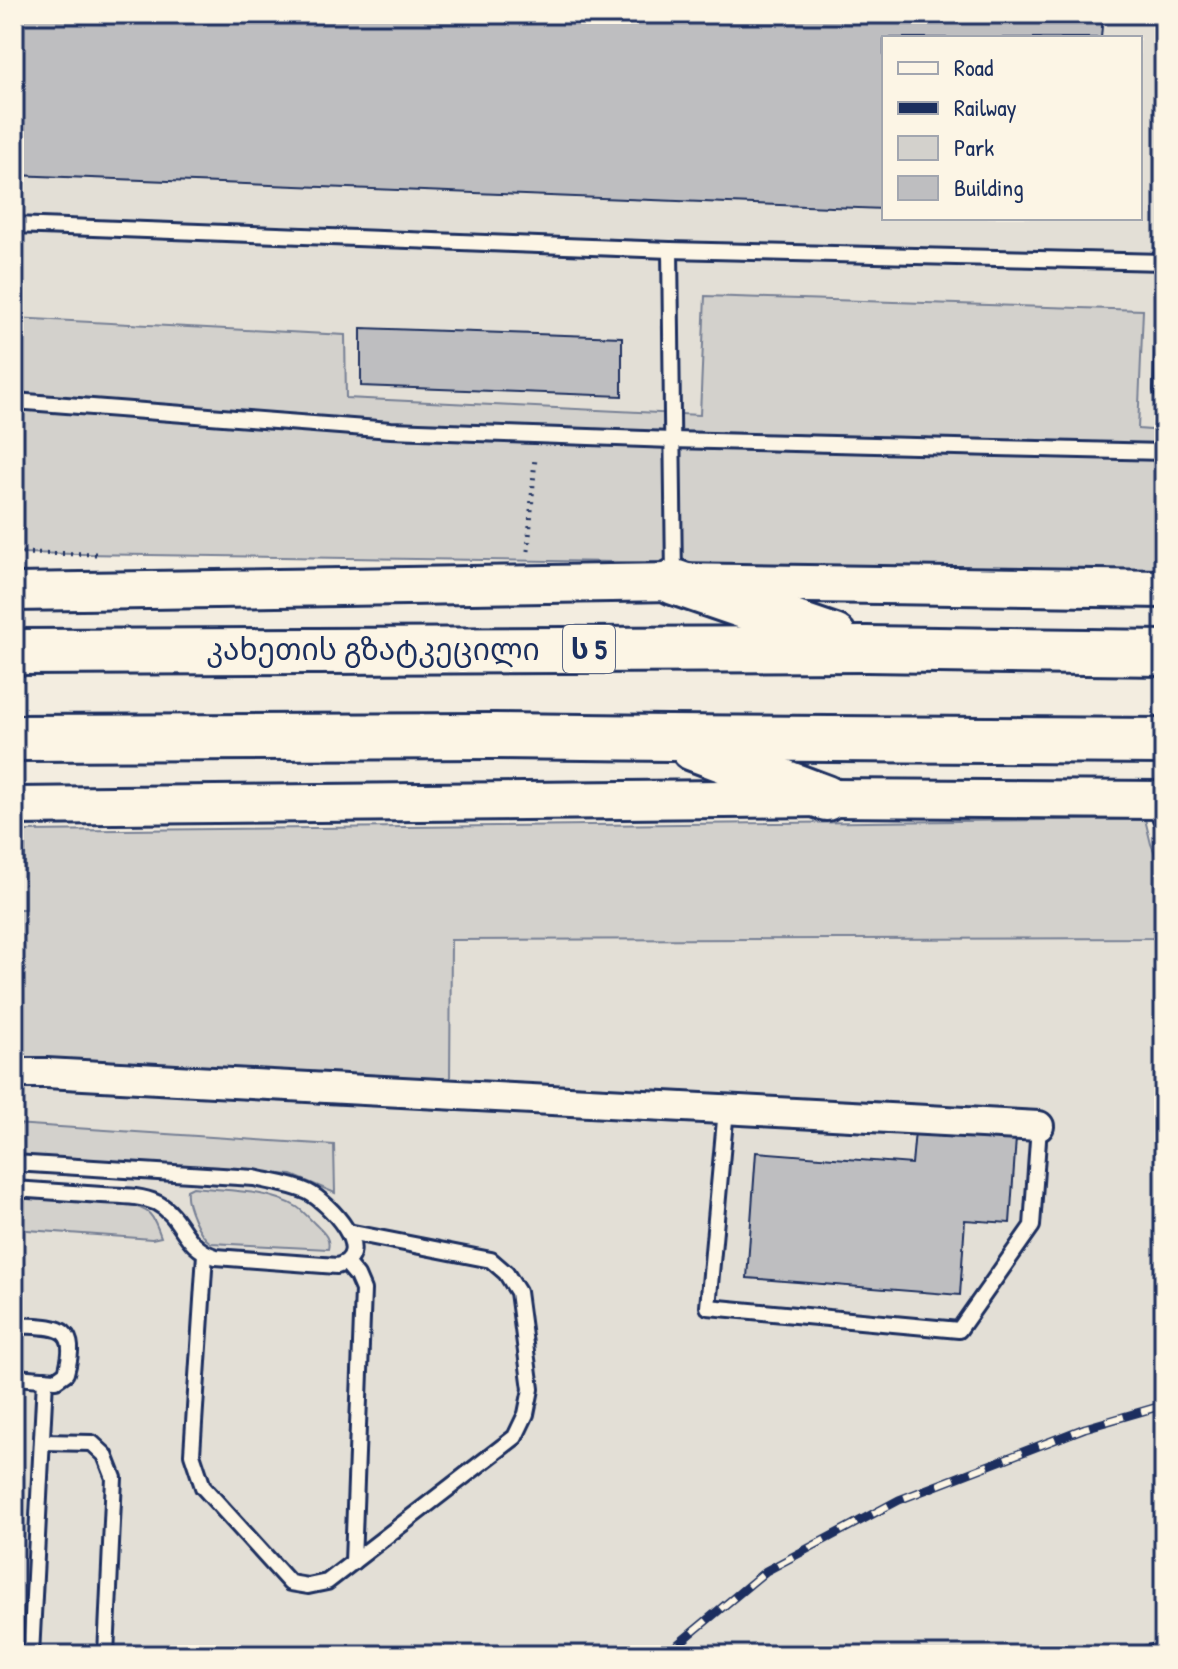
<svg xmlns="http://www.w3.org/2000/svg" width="1178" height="1669" font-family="'Patrick Hand','Noto Sans Georgian',sans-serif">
<rect width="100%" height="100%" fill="#f3ede0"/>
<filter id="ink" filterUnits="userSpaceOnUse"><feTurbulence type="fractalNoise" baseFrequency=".0125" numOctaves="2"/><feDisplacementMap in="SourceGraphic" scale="16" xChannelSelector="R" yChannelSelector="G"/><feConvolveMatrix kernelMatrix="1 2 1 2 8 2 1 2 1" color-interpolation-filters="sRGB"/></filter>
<g filter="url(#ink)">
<g fill="#e3dfd6" fill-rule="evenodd">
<path d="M 14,14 L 1164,14 L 1164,431 L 1138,429 L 1143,310 L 705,297 L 701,415 L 345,398 L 344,335 L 14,318 ZM 884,38 L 1140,38 L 1140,218 L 884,218 Z"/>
<path d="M 1164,938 L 1164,1655 L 14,1655 L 14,1229 L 152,1239 L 142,1207 L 126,1204 L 129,1164 L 292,1175 L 334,1192 L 334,1145 L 14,1124 L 14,1084 L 450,1082 L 450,940 Z"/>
</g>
<g fill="#d3d1cc" stroke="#778095" stroke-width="2">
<path d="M 705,296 L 1143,310 L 1138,429 L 1164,431 L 1164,570 L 14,553 L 14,318 L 345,335 L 346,398 L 700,415 Z"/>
<path d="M 1145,819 L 1151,844 L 1164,874 L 1164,938 L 451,940 L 450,1082 L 14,1058 L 14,909 L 25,909 L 25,831 Z"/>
<path d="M 14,1124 L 334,1145 L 335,1193 L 292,1175 L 14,1157 Z"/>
<path d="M 193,1187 C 226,1191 267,1189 297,1207 C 303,1211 309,1218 315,1224 C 323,1232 331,1238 328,1249 L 211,1243 C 199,1236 185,1203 187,1190 Z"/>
<path d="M 14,1196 L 126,1204 C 150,1209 153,1214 161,1237 L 152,1239 L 14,1229 Z"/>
</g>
<g fill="#bebec0" stroke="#1b2f5e" stroke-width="2">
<path d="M 14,14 L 1103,14 L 1101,38 L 884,38 L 884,209 L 14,175 Z"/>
<path d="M 361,328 L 622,337 L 622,396 L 361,386 Z"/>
<path d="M 915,1131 L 1016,1138 L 1010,1223 L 965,1220 L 960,1295 L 747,1278 L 756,1152 L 912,1164 Z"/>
</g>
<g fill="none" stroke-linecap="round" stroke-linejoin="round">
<g stroke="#1b2f5e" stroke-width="20">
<g id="service">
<path d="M 14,225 L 670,250 L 1164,262"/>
<path d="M 670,250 L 674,577"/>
<path d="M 1164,321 L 1162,391 L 1164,391"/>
<path d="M 14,401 L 391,430 L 672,440 L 1164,452"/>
<path d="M 1153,803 L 1164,824"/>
<path d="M 726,1109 L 708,1307 L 959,1330 L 1032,1226 L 1039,1126"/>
<path d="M 14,1163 L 254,1178 C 272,1182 291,1184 308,1192 C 328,1202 378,1254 337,1266 L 216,1257 C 182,1247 184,1217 157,1203 C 140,1195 120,1196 102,1195 C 72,1193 43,1191 14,1189"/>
<path d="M 205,1254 L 192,1454 L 203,1487 L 290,1583 L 308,1586 L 327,1582 L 515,1437 L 526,1414 L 531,1389 L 518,1292 L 506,1273 L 491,1260 L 348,1232"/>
<path d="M 346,1263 L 357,1276 L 363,1290 L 353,1562"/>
<path d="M 14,1325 C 53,1328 81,1321 66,1373 L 56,1380 L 14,1377"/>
<path d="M 42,1442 L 92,1443 L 105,1455 L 114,1478 L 106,1655"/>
<path d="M 31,1655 L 45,1379"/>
</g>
</g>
<g stroke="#1b2f5e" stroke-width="34">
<path id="minor" d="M 14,1073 L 46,1073 L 1039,1126"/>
</g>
<g stroke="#1b2f5e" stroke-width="42">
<g id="tertiary">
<path d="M 14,592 L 674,582 L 1164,589"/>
<path d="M 14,806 L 826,798 L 1164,800"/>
</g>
</g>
<g stroke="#1b2f5e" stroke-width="50">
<g id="trunk">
<path d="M 674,582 L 834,637"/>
<path d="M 14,652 L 866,649 L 1164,653"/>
<path d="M 14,738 L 494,736 L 668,738 L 1164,741"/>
<path d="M 693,748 L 826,798"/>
</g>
</g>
<g stroke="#1b2f5e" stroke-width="5" stroke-dasharray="2 6" stroke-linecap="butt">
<path d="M 528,551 L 535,457"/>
<path d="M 14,553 L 101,554"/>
</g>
<use href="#service" stroke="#fcf5e5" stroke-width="14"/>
<use href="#minor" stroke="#fcf5e5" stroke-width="28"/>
<use href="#tertiary" stroke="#fcf5e5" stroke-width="36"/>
<use href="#trunk" stroke="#fcf5e5" stroke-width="44"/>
<g stroke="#1b2f5e" stroke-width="9">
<g id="rail">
<path d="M 665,1655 L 766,1571 L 899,1500 L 1085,1428 L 1164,1405"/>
<path d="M 1120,1655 L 1164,1645"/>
</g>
</g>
<use href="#rail" stroke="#fcf5e5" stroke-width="6" stroke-dasharray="18" stroke-linecap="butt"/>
</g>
</g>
<g text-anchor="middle" stroke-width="8" stroke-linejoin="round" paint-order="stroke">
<rect fill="#fcf5e5" stroke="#5e6a86" stroke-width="2" x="563" y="625" width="52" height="48" rx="6"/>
<g font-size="28" font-weight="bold" fill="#1b2f5e">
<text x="589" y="659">ს 5</text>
</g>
<g font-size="30" fill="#1b2f5e" stroke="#fcf5e5">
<text x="373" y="660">კახეთის გზატკეცილი</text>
</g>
</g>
<rect width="1178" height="1669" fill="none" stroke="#fcf5e5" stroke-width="48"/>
<rect x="24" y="24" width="1130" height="1621" fill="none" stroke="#1b2f5e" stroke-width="3" filter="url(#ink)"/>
<rect x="882" y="36" width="260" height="184" fill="#fcf5e5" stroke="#a2a6af" stroke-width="2"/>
<rect x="898" y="62" width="40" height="12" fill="#fcf5e5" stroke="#a2a6af" stroke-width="2"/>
<text x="954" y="76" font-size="24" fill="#1b2f5e">Road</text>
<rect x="898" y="102" width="40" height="12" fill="#1b2f5e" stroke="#a2a6af" stroke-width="2"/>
<text x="954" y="116" font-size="24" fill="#1b2f5e">Railway</text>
<rect x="898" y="136" width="40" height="24" fill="#d3d1cc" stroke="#a2a6af" stroke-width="2"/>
<text x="954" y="156" font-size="24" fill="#1b2f5e">Park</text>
<rect x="898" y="176" width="40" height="24" fill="#bebec0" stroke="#a2a6af" stroke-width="2"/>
<text x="954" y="196" font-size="24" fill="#1b2f5e">Building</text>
</svg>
